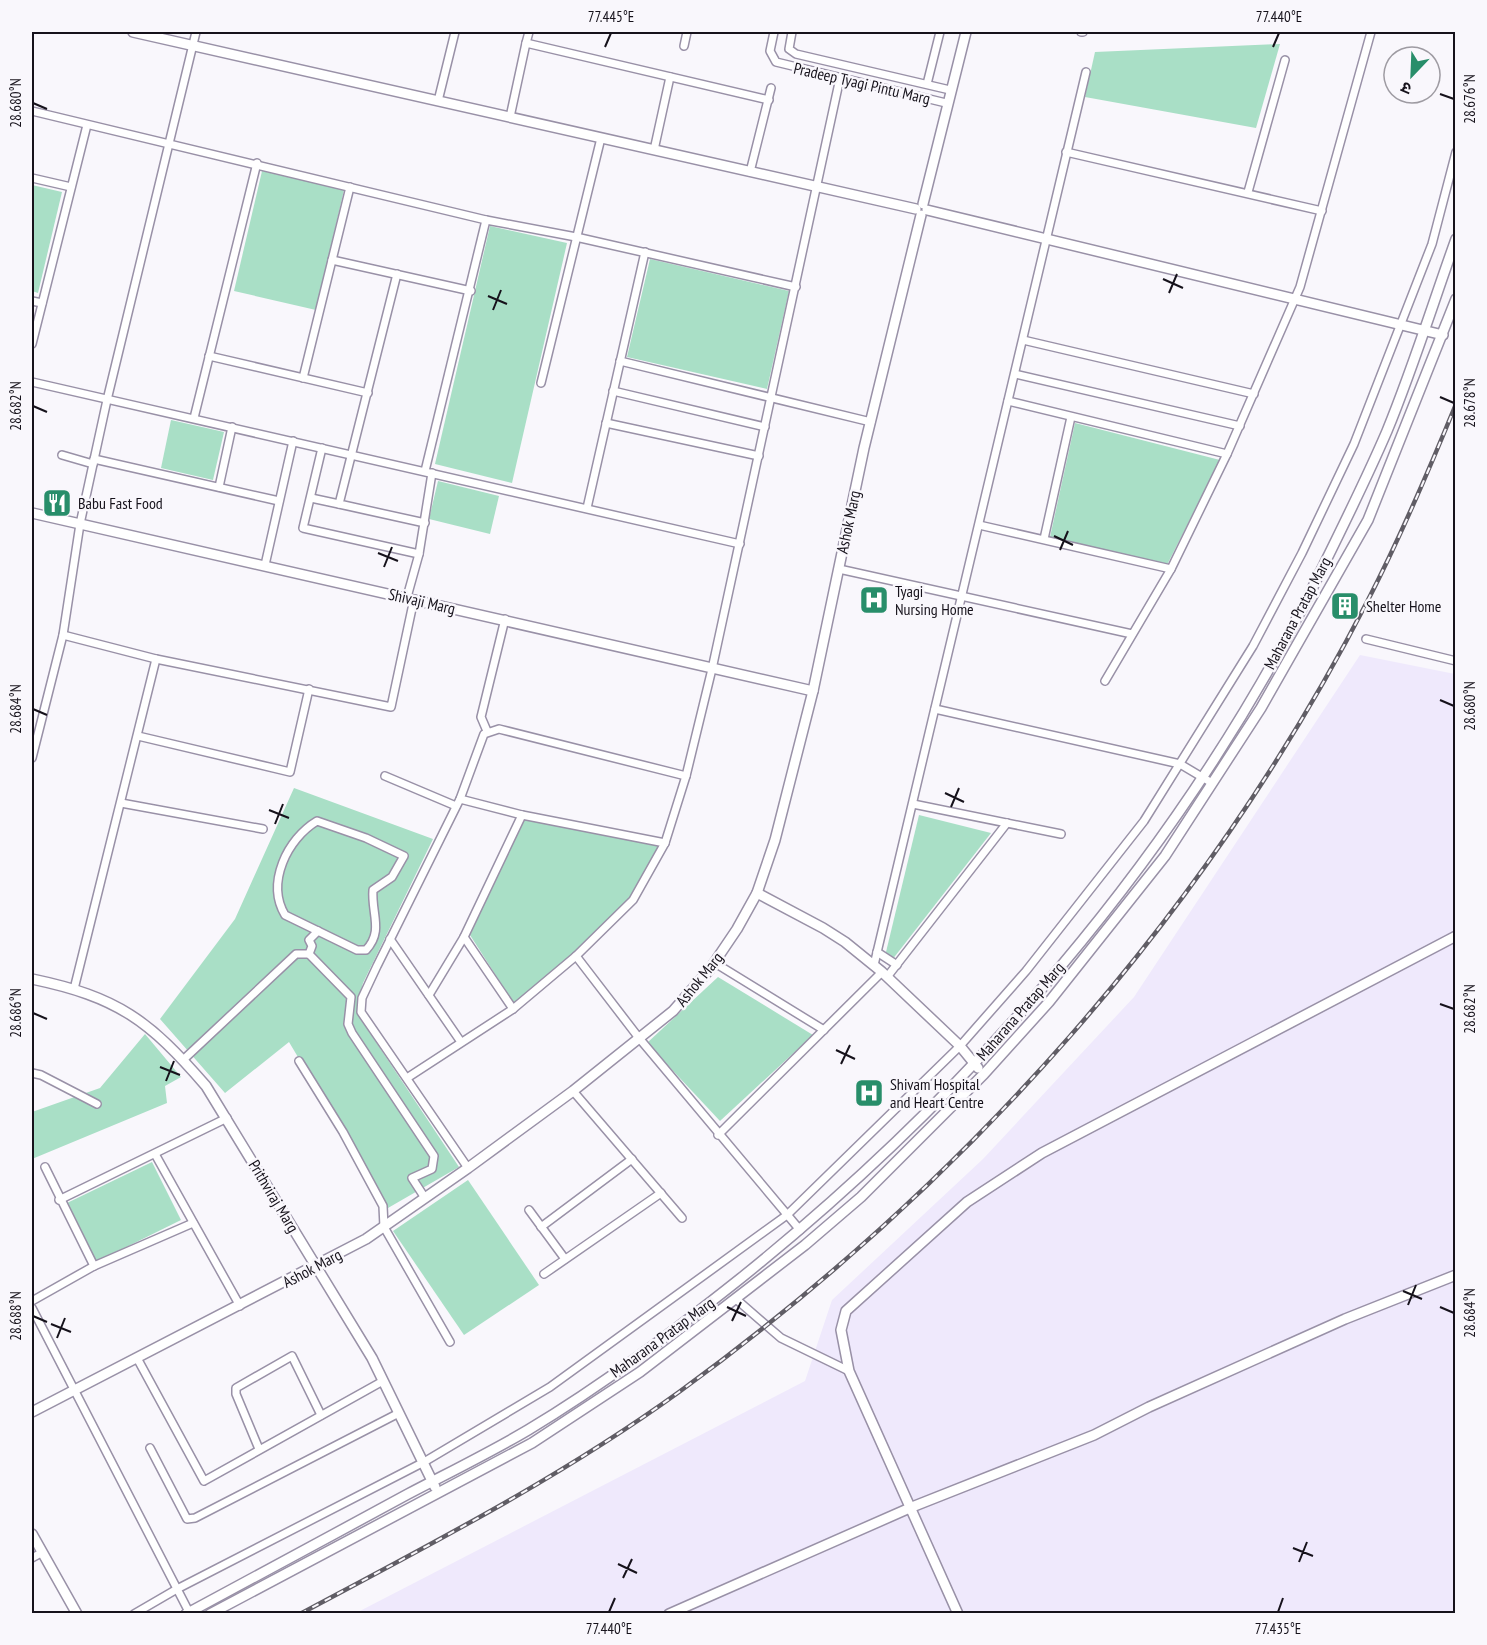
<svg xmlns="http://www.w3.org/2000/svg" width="1487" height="1645" font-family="'PT Sans Narrow','Noto Sans Devanagari',sans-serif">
<rect width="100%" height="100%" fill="#f9f7fc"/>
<path fill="#efe9fc" d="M 1360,655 L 1455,674 L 1455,1613 L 354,1614 L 805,1381 L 832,1300 L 983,1159 L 1134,997 Z"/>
<g fill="#a9dfc6">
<path d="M 1280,44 L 1256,128 L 1085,97 L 1095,52 Z"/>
<path d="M 262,171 L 344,190 L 316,310 L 234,291 Z"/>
<path d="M 32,185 L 62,192 L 38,293 L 32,291 Z"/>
<path d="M 490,226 L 567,243 L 512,483 L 435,464 Z"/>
<path d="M 650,259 L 789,291 L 767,389 L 627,357 Z"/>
<path d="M 171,420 L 224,432 L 213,480 L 161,468 Z"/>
<path d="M 1075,423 L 1220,460 L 1167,565 L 1050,537 Z"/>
<path d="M 438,481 L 499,496 L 490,534 L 429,519 Z"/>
<path d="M 294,788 L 433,839 L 363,983 L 358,1002 L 360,1018 L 459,1167 L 388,1208 L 289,1042 L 225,1093 L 160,1019 L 235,919 Z"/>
<path d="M 919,815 L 991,833 L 892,960 L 886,952 Z"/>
<path d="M 524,818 L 659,846 L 631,899 L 573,960 L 514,1004 L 470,935 Z"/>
<path d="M 718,977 L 813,1035 L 720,1121 L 647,1043 Z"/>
<path d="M 145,1034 L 181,1077 L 165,1086 L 167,1103 L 32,1159 L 32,1112 L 100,1088 Z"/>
<path d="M 152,1162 L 181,1220 L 96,1262 L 67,1203 Z"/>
<path d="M 468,1180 L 539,1285 L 464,1335 L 393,1231 Z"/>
</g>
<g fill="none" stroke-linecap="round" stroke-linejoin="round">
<g stroke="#9991a7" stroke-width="10">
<g id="street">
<path d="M 774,32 L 770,51 L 776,62 L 946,103"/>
<path d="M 792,32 L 789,49 L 796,54 L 950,90"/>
<path d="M 1081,32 L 1083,32"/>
<path d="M 526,43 L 529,32"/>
<path d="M 684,46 L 687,32"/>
<path d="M 927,84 L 940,32"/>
<path d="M 438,101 L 455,32"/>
<path d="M 32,111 L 486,220 L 576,237 L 796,287"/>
<path d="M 510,117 L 526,43 L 769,100"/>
<path d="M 654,150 L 670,77"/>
<path d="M 1066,152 L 1322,211"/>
<path d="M 750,172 L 771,88"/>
<path d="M 32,178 L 71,187"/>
<path d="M 1248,192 L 1285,60"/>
<path d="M 332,260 L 471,291"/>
<path d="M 397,274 L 339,504 L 425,523"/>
<path d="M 32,301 L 42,303"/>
<path d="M 1023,340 L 1254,394"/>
<path d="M 32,344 L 87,125"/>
<path d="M 209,356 L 368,393"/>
<path d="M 620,361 L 871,422"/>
<path d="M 1015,374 L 1240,426"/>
<path d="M 303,378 L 350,187"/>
<path d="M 32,382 L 740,544"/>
<path d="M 541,383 L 601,138"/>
<path d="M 613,391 L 765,427"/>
<path d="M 1008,401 L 1227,454"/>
<path d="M 194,418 L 257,163"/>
<path d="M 606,423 L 759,456"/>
<path d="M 322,448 L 303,528 L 419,554"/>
<path d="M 62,455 L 93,464"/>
<path d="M 94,459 L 279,501"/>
<path d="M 425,471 L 486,220"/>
<path d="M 219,487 L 232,427"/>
<path d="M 311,498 L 339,504"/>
<path d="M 587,508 L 645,252"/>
<path d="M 979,525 L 1171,569"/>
<path d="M 1044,539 L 1071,417"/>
<path d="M 265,565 L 293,441"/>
<path d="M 839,569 L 1132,634"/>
<path d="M 407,597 L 419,554 L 432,473"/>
<path d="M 63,635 L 156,659 L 391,707 L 414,599"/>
<path d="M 1366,639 L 1456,661"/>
<path d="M 1105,681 L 1171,569 L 1227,454 L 1300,287 L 1371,32"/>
<path d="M 935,709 L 1180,764 L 1212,783"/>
<path d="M 487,731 L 481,717 L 505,619"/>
<path d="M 138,736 L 290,772 L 309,689"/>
<path d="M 32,758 L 63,635 L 80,524 L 107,400 L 196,32"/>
<path d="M 385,776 L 456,806"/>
<path d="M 460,799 L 522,815 L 665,843"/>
<path d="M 121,803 L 263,829"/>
<path d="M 913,804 L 1061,834"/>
<path d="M 317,821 L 366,838 L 404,856 L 392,877 L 373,890 C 371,913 384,931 366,950 L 357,950 L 285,915 C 266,883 287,839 317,821 Z"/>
<path d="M 390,939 L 461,1042"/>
<path d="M 877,952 L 897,965"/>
<path d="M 309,954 L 351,997 L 348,1024 L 352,1033 L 434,1156 L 432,1169 L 412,1178 L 425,1198"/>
<path d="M 576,956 L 639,1038 L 800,1230"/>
<path d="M 715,963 L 824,1030"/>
<path d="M 874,965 L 1086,72"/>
<path d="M 887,977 L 1007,823"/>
<path d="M 74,989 L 156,659"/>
<path d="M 429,995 L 464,937"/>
<path d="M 513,1009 L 464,937 L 522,815"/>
<path d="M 183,1060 L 296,954 L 309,954 L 312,946 L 309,940 L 318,931"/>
<path d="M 299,1061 L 343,1132 L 383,1206 L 384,1227 L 450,1342"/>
<path d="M 32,1073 L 41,1075 L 97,1104"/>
<path d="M 407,1078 L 513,1009 L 576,956 L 633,900 L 665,843 L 686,776 L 712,669 L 840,78"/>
<path d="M 573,1091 L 682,1218"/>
<path d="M 718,1135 L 882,972"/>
<path d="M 155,1154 L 240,1306"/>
<path d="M 45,1167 L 94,1266"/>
<path d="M 468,1168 L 361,1012 L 362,998 L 377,966 L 460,799 L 484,734 L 499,729 L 686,776"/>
<path d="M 59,1200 L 227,1118"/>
<path d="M 529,1210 L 565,1259"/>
<path d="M 541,1227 L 632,1159"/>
<path d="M 544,1274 L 661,1193"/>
<path d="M 736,1299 L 781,1338 L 849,1371"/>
<path d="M 32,1301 L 94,1266 L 193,1223"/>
<path d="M 32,1308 L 189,1612"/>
<path d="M 137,1358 L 204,1481 L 383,1381"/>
<path d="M 150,1448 L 187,1519 L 195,1518 L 399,1413"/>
<path d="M 259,1449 L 236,1394 L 236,1388 L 292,1356 L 321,1415"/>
<path d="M 32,1558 L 41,1553"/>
<path d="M 134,1614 L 177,1589 L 424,1462 L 550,1387 L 787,1215 L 960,1046 L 1026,971 L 1144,821 L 1253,646 L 1302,553 L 1354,444 L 1432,244 L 1456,152"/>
</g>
</g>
<g stroke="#9991a7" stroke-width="12">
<g id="secondary">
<path d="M 133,32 L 916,209"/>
<path d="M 923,204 L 966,32"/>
<path d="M 927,210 L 1443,335"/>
<path d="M 32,513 L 813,691"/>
<path d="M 757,893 L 823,928 L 845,942 L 882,972 L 960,1046 L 978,1068"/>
<path d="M 32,979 C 118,997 149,1020 206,1086 L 372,1358 L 435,1487"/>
<path d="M 32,1412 L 366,1239 L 468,1168 L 573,1091 L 673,1011 L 710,969 L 737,929 L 757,893 L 775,840 L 813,691 L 864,448 L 921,215"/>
<path d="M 32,1534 L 77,1614"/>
<path d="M 186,1614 C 261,1574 334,1534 408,1494 C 448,1473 489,1453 528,1430 C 603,1385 673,1332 741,1278 C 971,1093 1173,861 1308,597 C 1335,542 1363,487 1387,431 C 1413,368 1433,303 1456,239"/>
<path d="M 210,1614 L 532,1443 L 640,1372 L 805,1245 L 861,1197 L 984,1074 L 1049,1002 L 1165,856 L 1261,708 L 1368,520 L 1456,299"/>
<path d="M 669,1614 L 912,1507 L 1094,1435 L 1149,1407 L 1345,1319 L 1456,1275"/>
<path d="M 958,1614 L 849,1371 L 841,1330 L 846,1311 L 967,1202 L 1042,1153 L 1456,936"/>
</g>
</g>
<use href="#street" stroke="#fff" stroke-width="7"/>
<use href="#secondary" stroke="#fff" stroke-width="9"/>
<g stroke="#605d65" stroke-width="4.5">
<path id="rail" d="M 300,1614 C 429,1545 560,1478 679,1392 C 964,1185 1207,914 1368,600 C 1401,536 1429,470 1456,404"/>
</g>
<use href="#rail" stroke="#f9f7fc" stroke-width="2" stroke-dasharray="7" stroke-linecap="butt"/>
</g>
<path fill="none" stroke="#16121b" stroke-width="2" d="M 605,47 L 611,33M 1273,47 L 1279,33M 1440,94 L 1454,99M 33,103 L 47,109M 1163,279 L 1183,288M 1169,293 L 1177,274M 488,296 L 507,304M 493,310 L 501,290M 1440,397 L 1454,403M 33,406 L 47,412M 1054,536 L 1073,545M 1060,550 L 1068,531M 378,553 L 398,561M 384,567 L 392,547M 1440,700 L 1454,706M 33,709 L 47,715M 945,793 L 964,802M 951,807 L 959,788M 269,810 L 289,818M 275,824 L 283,804M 1440,1004 L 1454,1009M 33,1013 L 47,1019M 836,1050 L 855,1059M 841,1064 L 850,1045M 160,1067 L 180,1075M 166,1081 L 174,1061M 1403,1291 L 1422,1299M 1408,1305 L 1416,1285M 727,1307 L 746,1316M 1440,1307 L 1454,1313M 33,1316 L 47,1322M 732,1321 L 741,1302M 51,1324 L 71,1332M 57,1338 L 65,1318M 1293,1548 L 1313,1556M 1299,1562 L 1307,1542M 618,1564 L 637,1573M 623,1578 L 632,1559M 609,1612 L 615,1598M 1278,1612 L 1283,1598"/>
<defs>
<g id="restaurant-square" transform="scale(1.5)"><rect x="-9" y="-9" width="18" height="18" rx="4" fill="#288e6a" stroke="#f9f7fc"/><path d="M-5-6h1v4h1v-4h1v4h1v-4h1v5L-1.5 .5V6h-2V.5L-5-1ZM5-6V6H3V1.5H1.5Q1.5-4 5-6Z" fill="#fff"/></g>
<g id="hospital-square" transform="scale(1.5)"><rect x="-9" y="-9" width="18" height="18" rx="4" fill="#288e6a" stroke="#f9f7fc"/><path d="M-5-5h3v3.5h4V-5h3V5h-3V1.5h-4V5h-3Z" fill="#fff"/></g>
<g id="building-square" transform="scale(1.5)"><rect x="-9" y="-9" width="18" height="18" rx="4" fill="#288e6a" stroke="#f9f7fc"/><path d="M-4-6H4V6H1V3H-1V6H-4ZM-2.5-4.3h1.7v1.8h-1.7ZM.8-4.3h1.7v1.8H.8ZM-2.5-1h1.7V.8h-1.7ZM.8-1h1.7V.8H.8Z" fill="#fff"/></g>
</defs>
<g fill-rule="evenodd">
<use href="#restaurant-square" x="57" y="503"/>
<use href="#hospital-square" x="874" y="600"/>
<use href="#building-square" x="1345" y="606"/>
<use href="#hospital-square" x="869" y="1093"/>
</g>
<g text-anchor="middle" stroke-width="5" stroke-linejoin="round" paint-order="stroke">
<g font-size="16" fill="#16121b" stroke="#f9f7fc">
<text transform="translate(862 83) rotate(13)" y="6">Pradeep Tyagi Pintu Marg</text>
<text transform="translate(848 522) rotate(-78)" y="6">Ashok Marg</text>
<text transform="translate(422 601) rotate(13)" y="6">Shivaji Marg</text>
<text transform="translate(1297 613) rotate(-62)" y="6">Maharana Pratap Marg</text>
<text transform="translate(699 979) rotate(-51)" y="6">Ashok Marg</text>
<text transform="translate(1020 1011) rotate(-49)" y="6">Maharana Pratap Marg</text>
<text transform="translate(274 1196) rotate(59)" y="6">Prithviraj Marg</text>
<text transform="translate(312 1268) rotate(-28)" y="6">Ashok Marg</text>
<text transform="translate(662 1337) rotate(-36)" y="6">Maharana Pratap Marg</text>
</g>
<g font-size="16" fill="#16121b" stroke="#f9f7fc" text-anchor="start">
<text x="78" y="509">Babu Fast Food</text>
<text x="895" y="597">Tyagi<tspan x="895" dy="18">Nursing Home</tspan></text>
<text x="1366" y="612">Shelter Home</text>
<text x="890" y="1090">Shivam Hospital<tspan x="890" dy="18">and Heart Centre</tspan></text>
</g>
</g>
<rect width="1487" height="1645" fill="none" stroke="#f9f7fc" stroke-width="66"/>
<g transform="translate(1412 75) rotate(203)"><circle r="28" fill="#f9f7fc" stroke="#9e9ba2" stroke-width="1.5"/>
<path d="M0-4.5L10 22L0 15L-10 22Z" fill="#288e6a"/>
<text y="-9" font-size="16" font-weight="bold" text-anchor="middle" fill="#16121b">उ</text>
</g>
<rect x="33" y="33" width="1421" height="1579" fill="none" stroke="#16121b" stroke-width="2"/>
<g font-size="15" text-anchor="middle" fill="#16121b">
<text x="611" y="22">77.445°E</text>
<text x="1279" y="22">77.440°E</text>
<text transform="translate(1470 99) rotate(-90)" y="5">28.676°N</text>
<text transform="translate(16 103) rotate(-90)" y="5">28.680°N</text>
<text transform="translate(1470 403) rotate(-90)" y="5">28.678°N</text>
<text transform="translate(16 406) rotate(-90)" y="5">28.682°N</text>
<text transform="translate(1470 706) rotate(-90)" y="5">28.680°N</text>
<text transform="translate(16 709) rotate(-90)" y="5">28.684°N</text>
<text transform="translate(1470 1009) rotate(-90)" y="5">28.682°N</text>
<text transform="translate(16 1013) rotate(-90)" y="5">28.686°N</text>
<text transform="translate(1470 1313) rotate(-90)" y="5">28.684°N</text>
<text transform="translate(16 1316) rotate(-90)" y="5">28.688°N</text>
<text x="609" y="1634">77.440°E</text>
<text x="1278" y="1634">77.435°E</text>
</g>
</svg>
